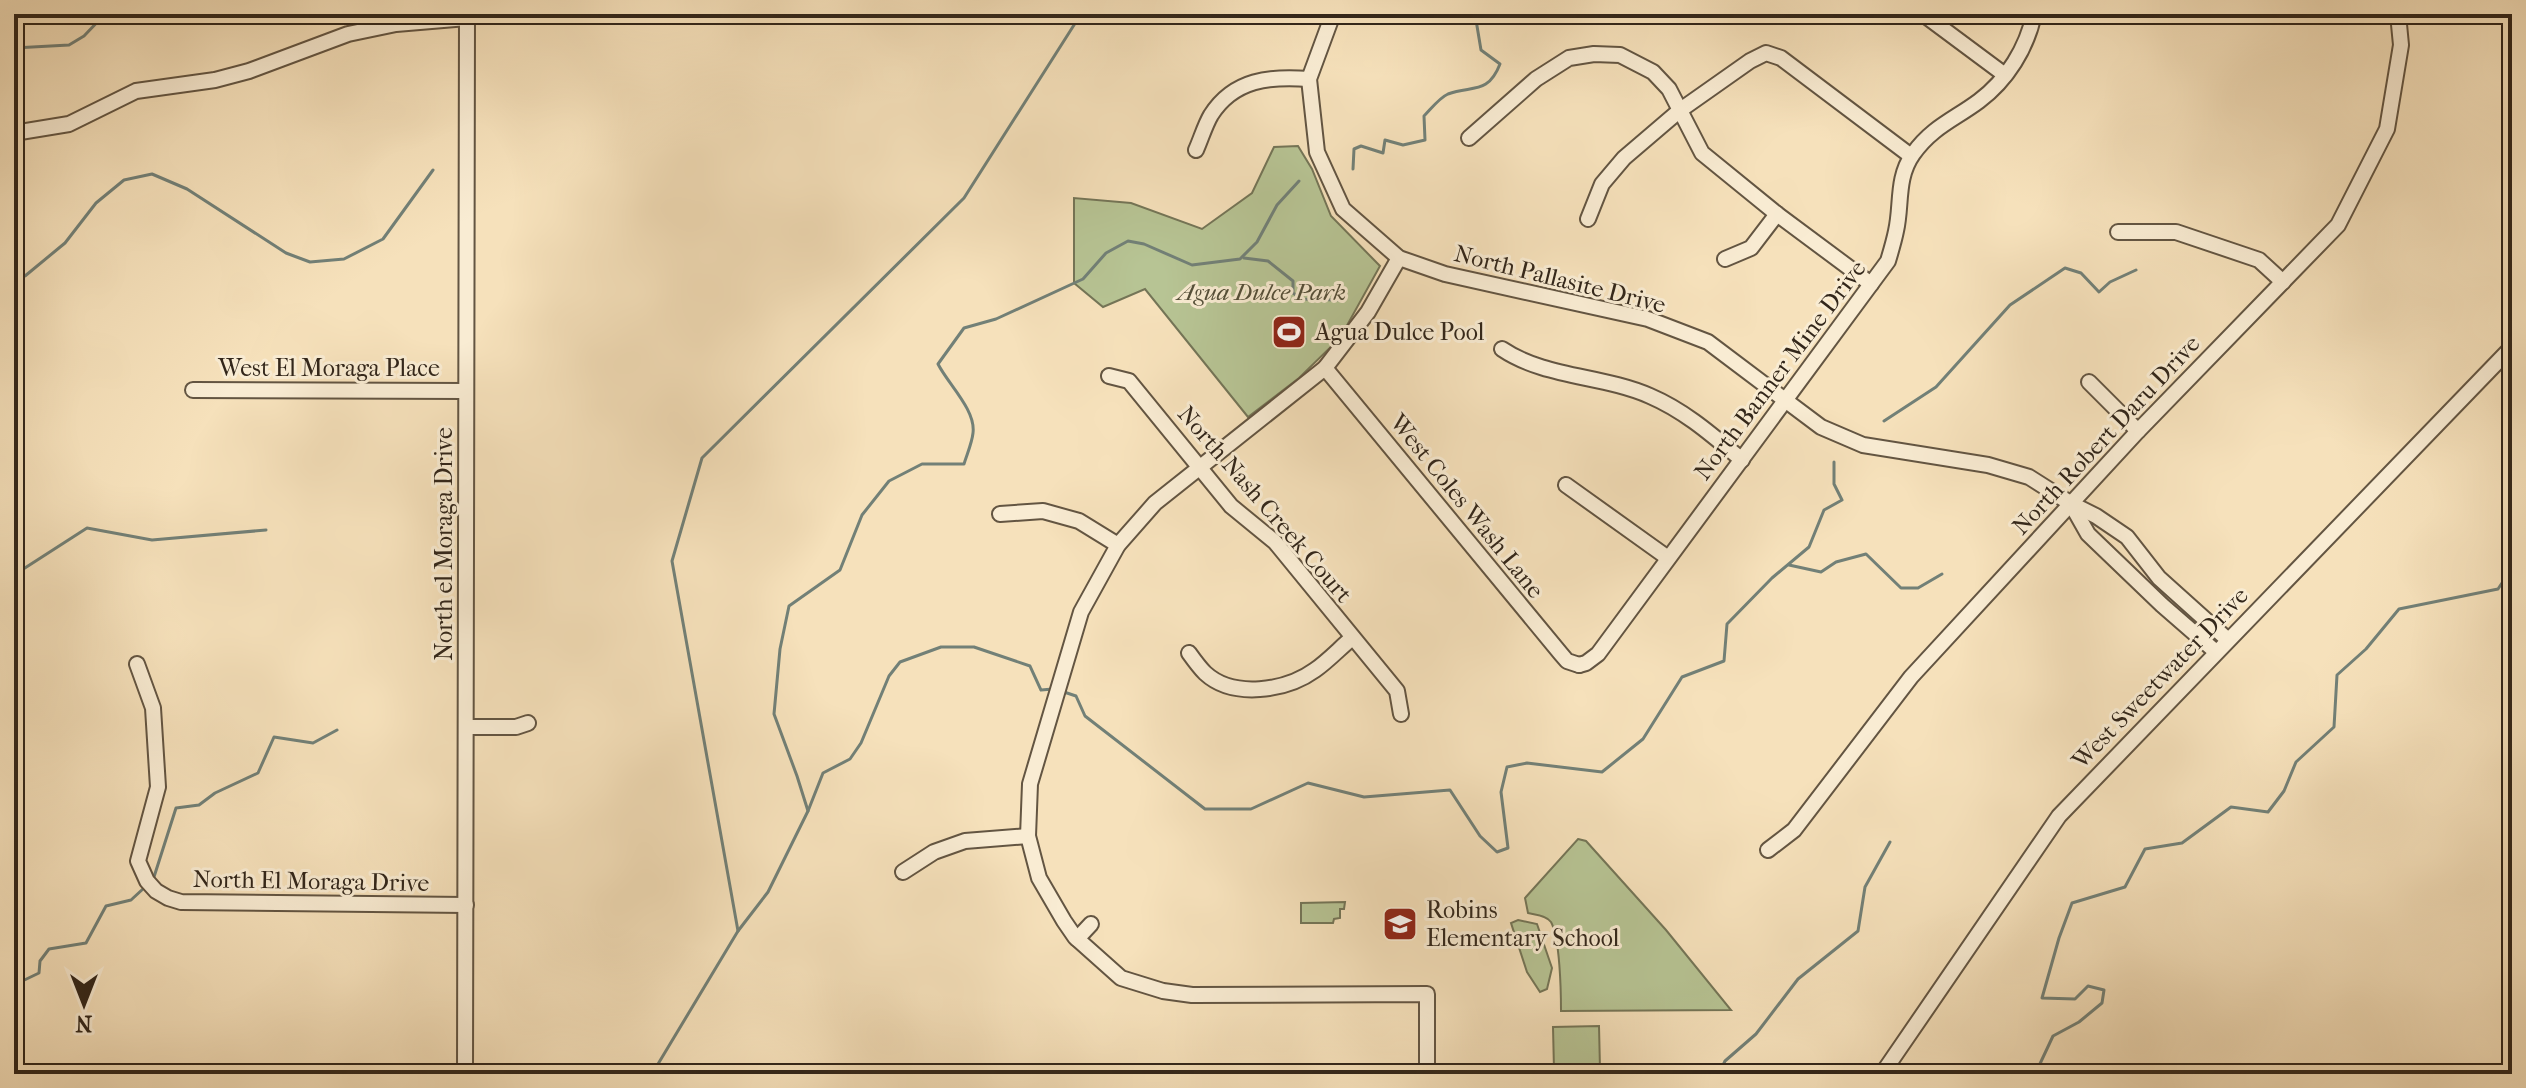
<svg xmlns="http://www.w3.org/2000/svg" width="2526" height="1088" font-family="'IM FELL French Canon',serif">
<rect width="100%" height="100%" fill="#f6e1bb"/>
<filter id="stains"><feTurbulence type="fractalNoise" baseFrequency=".0025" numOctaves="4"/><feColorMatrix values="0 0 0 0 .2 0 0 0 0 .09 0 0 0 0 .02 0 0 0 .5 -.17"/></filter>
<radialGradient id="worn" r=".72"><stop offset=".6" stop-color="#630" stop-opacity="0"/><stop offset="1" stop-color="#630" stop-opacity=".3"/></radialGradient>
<g fill="#b7c494" stroke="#747557" stroke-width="2">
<path d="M 1298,146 L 1312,169 L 1331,216 L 1380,266 L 1340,338 L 1299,378 L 1248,417 L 1145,289 L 1103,307 L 1074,283 L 1074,198 L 1131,203 L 1202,229 L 1252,193 L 1274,147 Z"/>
<path d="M 1578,839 L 1586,841 L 1666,930 L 1731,1010 L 1561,1011 C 1561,992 1560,938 1551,922 C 1546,915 1535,915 1528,913 L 1525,898 Z"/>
<path d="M 1345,902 L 1344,909 L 1340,909 L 1340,918 L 1334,919 L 1333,923 L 1301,923 L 1301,903 Z"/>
<path d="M 1518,920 L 1537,924 L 1552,968 L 1547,989 L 1540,992 L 1527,972 L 1511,923 Z"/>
<path d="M 1599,1026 L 1600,1069 L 1554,1070 L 1553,1027 Z"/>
</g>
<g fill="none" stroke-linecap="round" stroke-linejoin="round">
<g stroke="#728077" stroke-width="3">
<path d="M 14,48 L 69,45 L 84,36 L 105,14"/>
<path d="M 1353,169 L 1354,149 L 1361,146 L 1383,153 L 1385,140 L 1403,145 L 1425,140 L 1424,116 C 1431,109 1439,98 1448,94 C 1472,85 1488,95 1500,64 L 1481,50 L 1475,14"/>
<path d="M 1244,258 L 1268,261 L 1293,281 L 1293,293 L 1302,299 L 1338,300"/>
<path d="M 14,281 L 25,276 L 65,243 L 96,203 L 124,180 L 152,174 L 187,189 L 286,253 L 310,262 L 344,259 L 383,239 L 433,170"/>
<path d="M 1884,421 L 1936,387 L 2010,305 L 2065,268 L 2081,273 L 2099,292 L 2110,282 L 2136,270"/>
<path d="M 1789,565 L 1821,572 L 1836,562 L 1866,554 L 1901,588 L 1918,588 L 1942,574"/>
<path d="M 14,575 L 87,528 L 152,540 L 266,530"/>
<path d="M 1061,691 L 1076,696 L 1085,716 L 1205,809 L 1251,809 L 1308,783 L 1364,797 L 1450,790 L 1480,836 L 1497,852 L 1508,848 L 1501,792 L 1507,767 L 1527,763 L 1602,772 L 1643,739 L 1682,677 L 1724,661 L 1727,624 L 1772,578 L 1809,547 L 1824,510 L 1842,500 L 1834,484 L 1834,462"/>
<path d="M 808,811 L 823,773 L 850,759 L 861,743 L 889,676 L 900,662 L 941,647 L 974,647 L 1030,666 L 1041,690 L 1053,689"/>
<path d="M 153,880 L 176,808 L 199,805 L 215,793 L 258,773 L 274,737 L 313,743 L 337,730"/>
<path d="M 738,931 L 768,892 L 808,811 L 797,776 L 774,714 L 780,649 L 789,606 L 840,570 L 862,515 L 889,481 L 922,464 L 964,464 C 967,454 972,443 973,433 C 976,410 948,384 938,364 L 964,328 L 996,319 L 1083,279 L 1106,253 L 1128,241 L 1144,244 L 1192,265 L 1240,259 L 1257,242 L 1277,205 L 1299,181"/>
<path d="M 14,985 L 39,973 L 40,961 L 49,949 L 86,943 L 106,906 L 131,900 L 144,888"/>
<path d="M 14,1044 L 16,1055 L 14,1056"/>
<path d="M 652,1074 L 738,931 L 672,561 L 702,458 L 964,198 L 1081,14"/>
<path d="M 1719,1074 L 1725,1061 L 1756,1034 L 1798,979 L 1858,931 L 1865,887 L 1890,842"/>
<path d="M 2031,1074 L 2038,1068 L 2053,1036 L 2079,1022 L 2102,1003 L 2104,990 L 2088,986 L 2075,999 L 2042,998 L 2059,938 L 2072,903 L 2125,887 L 2145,849 L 2182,843 L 2231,807 L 2268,812 L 2284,791 L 2296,762 L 2334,727 L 2337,675 L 2366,649 L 2399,609 L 2498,589 L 2512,568"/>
</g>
<g stroke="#635542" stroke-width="18">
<g id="minor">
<path d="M 1333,14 L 1309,79 L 1317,152 L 1343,209 L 1399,258 L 1445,274 L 1648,319 L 1708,342 L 1821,427 L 1863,445 L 1988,465 L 2029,477 L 2070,503 L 2096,516 L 2127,537 L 2159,578 L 2228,640"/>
<path d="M 1923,14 L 2005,75"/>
<path d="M 14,133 L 69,124 L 136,91 L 215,80 L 249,71 L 348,34 L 396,24 L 467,18"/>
<path d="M 1469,138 L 1536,79 L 1569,58 L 1594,54 L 1620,55 L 1653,72 L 1669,89 L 1702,153 L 1777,214 L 1871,284"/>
<path d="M 1196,150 C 1201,139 1205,125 1211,115 C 1234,79 1270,76 1309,79"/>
<path d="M 1588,219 L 1602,184 L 1624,158 L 1679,111 L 1750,61 L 1766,53 L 1781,58 L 1911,156"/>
<path d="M 2118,232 L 2176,232 L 2259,260 L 2283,282"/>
<path d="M 1399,258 L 1368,312 L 1325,368 L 1155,503 L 1118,545 L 1081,612 L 1030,784 L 1028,836 L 1039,878 L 1064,921 L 1075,937 L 1121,978 L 1163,991 L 1192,995 L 1427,994 L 1427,1074"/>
<path d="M 1725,259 L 1751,248 L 1777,214"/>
<path d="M 1502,349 C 1545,378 1602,375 1650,396 C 1685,411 1712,435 1742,460"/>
<path d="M 1325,368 L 1561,654 L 1567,661 L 1579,665"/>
<path d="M 1109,376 L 1129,381 L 1231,506 L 1275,542 L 1397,691 L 1401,714"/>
<path d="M 2089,382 L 2138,431"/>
<path d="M 193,390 L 466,391"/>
<path d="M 1566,485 L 1668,558"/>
<path d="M 2071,504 L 2088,534 L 2162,605 L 2216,652"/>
<path d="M 1000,514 L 1043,511 L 1079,521 L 1118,545"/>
<path d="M 1189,653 C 1194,660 1199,667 1205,673 C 1233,699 1286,691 1315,670 C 1328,661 1340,648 1352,638"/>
<path d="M 137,664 L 153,708 L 158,787 L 138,861 L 147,881 L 156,891 L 168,898 L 181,902 L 466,905"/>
<path d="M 1579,665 L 1586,663 L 1598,654 L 1888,261 C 1891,251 1894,241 1896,231 C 1902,205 1896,178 1913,154 C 1932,127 1955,119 1979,101 C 2007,80 2027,48 2034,14"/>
<path d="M 466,727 L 516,727 L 528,723"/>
<path d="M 1768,850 L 1794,830 L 1911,677 L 2138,431 L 2338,225 L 2387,129 L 2401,45 L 2398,14"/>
<path d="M 903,872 L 934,852 L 965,841 L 1028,836"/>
<path d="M 1077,939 L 1091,924"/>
<path d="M 465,1074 L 467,14"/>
<path d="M 1882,1074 L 2059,816 L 2512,347"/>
</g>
</g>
<use href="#minor" stroke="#f9ecd3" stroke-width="14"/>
</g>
<defs>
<g id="stadium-square" transform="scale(1.8)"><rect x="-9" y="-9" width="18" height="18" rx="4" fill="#8f2418" stroke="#f9ecd3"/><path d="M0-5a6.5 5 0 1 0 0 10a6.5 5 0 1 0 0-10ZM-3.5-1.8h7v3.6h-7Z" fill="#fff"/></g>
<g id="school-square" transform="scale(1.8)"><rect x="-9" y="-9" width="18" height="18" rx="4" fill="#8f2418" stroke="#f9ecd3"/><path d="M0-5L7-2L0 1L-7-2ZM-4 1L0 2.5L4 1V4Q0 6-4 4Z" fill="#fff"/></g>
</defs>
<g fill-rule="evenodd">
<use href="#stadium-square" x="1289" y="332"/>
<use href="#school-square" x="1400" y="924"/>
</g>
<g text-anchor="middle" stroke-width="6" stroke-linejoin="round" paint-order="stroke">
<g font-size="24" fill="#32261a" stroke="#f9ecd3">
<text transform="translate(1560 279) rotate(14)" y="8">North Pallasite Drive</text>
<text x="329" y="376">West El Moraga Place</text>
<text transform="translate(1780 370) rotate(-53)" y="8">North Banner Mine Drive</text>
<text transform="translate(2106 435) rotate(-47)" y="8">North Robert Daru Drive</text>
<text transform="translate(1265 504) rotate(49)" y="8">North Nash Creek Court</text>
<text transform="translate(1467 506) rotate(51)" y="8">West Coles Wash Lane</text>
<text transform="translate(444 544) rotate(-90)" y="8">North el Moraga Drive</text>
<text transform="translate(2160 678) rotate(-46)" y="8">West Sweetwater Drive</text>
<text transform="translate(311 881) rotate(1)" y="8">North El Moraga Drive</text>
</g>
<g font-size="24" font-style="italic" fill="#534e38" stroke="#f9ecd3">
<text x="1262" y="300">Agua Dulce Park</text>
</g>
<g font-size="24" fill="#32261a" stroke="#f9ecd3" text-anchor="start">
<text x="1315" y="340">Agua Dulce Pool</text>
<text x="1426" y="918">Robins<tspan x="1426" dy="28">Elementary School</tspan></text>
</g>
</g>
<rect width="2526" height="1088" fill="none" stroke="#f6e1bb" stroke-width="48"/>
<rect x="16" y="16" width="2494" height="1056" fill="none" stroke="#32261a" stroke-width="4"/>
<rect x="24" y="24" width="2478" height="1040" fill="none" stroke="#32261a" stroke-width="2"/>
<g transform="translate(84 1004) rotate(180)" stroke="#f9ecd3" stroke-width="6" paint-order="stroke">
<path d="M0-6L14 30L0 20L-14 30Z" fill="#32261a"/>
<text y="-12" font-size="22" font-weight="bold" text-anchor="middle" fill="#32261a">N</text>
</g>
<rect width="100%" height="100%" filter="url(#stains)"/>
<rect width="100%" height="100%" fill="url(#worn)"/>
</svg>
